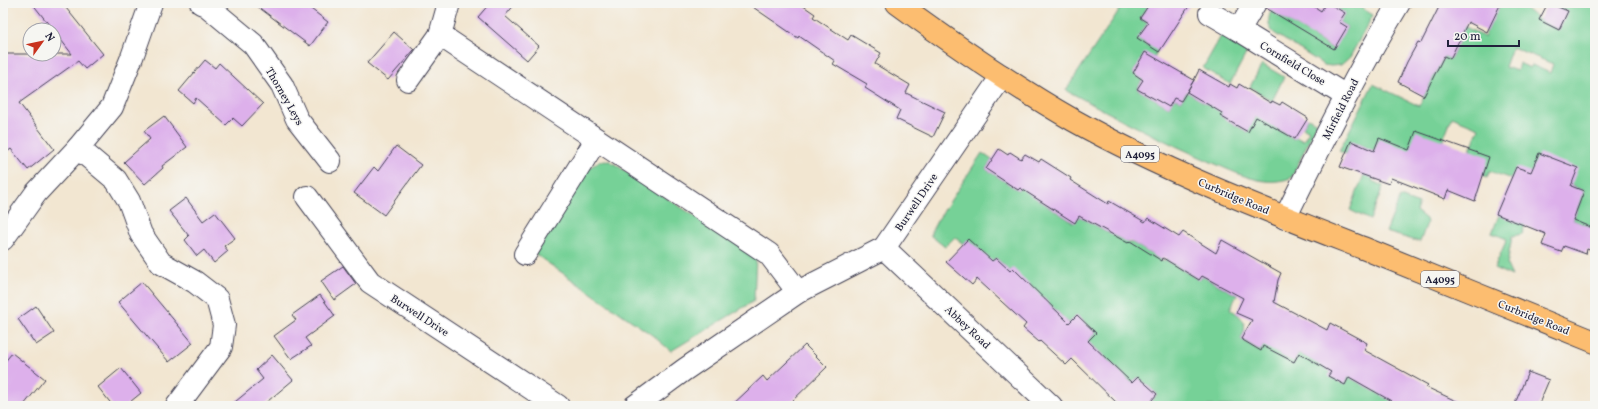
<svg xmlns="http://www.w3.org/2000/svg" width="1598" height="409" font-family="Vollkorn,serif">
<rect width="100%" height="100%" fill="#f6f6f2"/>
<filter id="ink" filterUnits="userSpaceOnUse"><feTurbulence type="fractalNoise" baseFrequency=".025" numOctaves="2"/><feDisplacementMap in="SourceGraphic" scale="8" xChannelSelector="R" yChannelSelector="G"/><feConvolveMatrix kernelMatrix="1 2 1 2 8 2 1 2 1" color-interpolation-filters="sRGB"/></filter>
<filter id="wash" filterUnits="userSpaceOnUse"><feTurbulence type="fractalNoise" baseFrequency=".012" numOctaves="4" result="noise"/><feDisplacementMap in="SourceGraphic" scale="16" xChannelSelector="R" yChannelSelector="G"/><feGaussianBlur stdDeviation="0.9" result="paint"/><feColorMatrix in="noise" values="0 0 0 0 0 0 0 0 0 0 0 0 0 0 0 0 0 1.4 0 .05"/><feComposite in="paint" operator="in"/></filter>
<g filter="url(#wash)">
<rect width="100%" height="100%" fill="#f2e6d1"/>
<g fill="#76d197" stroke="#4c7a69" fill-rule="evenodd">
<path d="M 1124,3 L 1150,3 L 1140,18 L 1148,23 L 1138,38 L 1148,46 L 1150,43 L 1161,43 L 1148,70 L 1138,65 L 1133,73 L 1143,79 L 1137,89 L 1169,107 L 1174,98 L 1181,101 L 1187,92 L 1212,107 L 1225,85 L 1228,88 L 1221,116 L 1247,132 L 1266,100 L 1271,121 L 1269,124 L 1294,139 L 1296,137 L 1303,141 L 1309,131 L 1303,127 L 1308,118 L 1317,123 L 1292,177 C 1285,181 1273,182 1265,181 C 1247,179 1227,169 1211,162 C 1161,140 1113,116 1066,90 Z"/>
<path d="M 1275,3 L 1277,14 L 1333,49 L 1347,27 L 1339,22 L 1345,13 L 1328,3 L 1356,3 L 1355,4 L 1373,15 L 1350,57 L 1341,65 L 1331,66 L 1324,65 L 1274,33 C 1265,23 1269,14 1275,3 Z"/>
<path d="M 1501,3 L 1519,3 L 1539,20 L 1559,30 L 1567,11 L 1550,3 L 1595,3 L 1595,229 L 1573,220 L 1584,191 L 1564,183 L 1519,182 L 1490,171 L 1487,177 L 1480,174 L 1460,175 L 1479,128 L 1452,117 L 1433,165 L 1379,139 L 1374,151 L 1351,141 L 1346,154 L 1339,151 L 1373,84 L 1419,106 L 1444,56 L 1450,59 L 1463,34 L 1446,16 L 1484,37 ZM 1512,47 L 1553,64 L 1550,73 L 1532,65 L 1530,68 L 1519,63 L 1517,71 L 1505,67 Z"/>
<path d="M 1221,36 L 1247,52 L 1230,84 L 1203,68 Z"/>
<path d="M 1262,64 L 1284,77 L 1272,101 L 1250,87 Z"/>
<path d="M 982,153 L 992,160 L 986,169 L 1018,190 L 1020,188 L 1021,188 L 1074,223 L 1079,216 L 1128,243 L 1133,243 L 1164,262 L 1166,260 L 1199,280 L 1202,276 L 1237,295 L 1230,309 C 1243,317 1249,324 1241,339 L 1260,351 L 1265,344 L 1280,355 L 1294,362 L 1299,353 L 1306,357 L 1308,352 L 1333,367 L 1329,376 L 1345,384 L 1349,377 L 1402,406 L 1149,406 L 1148,405 L 1157,394 L 1138,377 L 1132,383 L 1088,341 L 1096,333 L 1077,315 L 1069,323 L 1013,269 L 1010,271 L 996,258 L 992,262 L 968,239 L 963,244 L 955,237 L 945,247 L 931,236 L 931,232 L 937,221 Z"/>
<path d="M 599,161 L 610,161 L 756,256 L 754,301 L 671,351 L 652,335 L 535,254 L 588,169 Z"/>
<path d="M 1367,167 L 1377,171 L 1372,181 L 1383,186 L 1370,220 L 1350,210 Z"/>
<path d="M 1400,197 L 1419,204 L 1416,211 L 1426,219 L 1427,223 L 1420,242 L 1386,232 Z"/>
<path d="M 1499,215 L 1525,225 L 1522,234 L 1512,236 L 1507,265 L 1512,276 L 1494,268 L 1507,239 L 1492,233 Z"/>
</g>
<g id="blocks">
<g fill="#ddb0eb">
<path d="M 32,3 L 62,3 L 103,54 L 85,69 L 78,61 L 19,103 L 54,149 L 28,170 L 11,149 L 3,155 L 3,54 L 72,54 Z"/>
<path d="M 253,3 L 303,3 L 328,22 L 310,46 Z"/>
<path d="M 490,3 L 516,3 L 505,16 L 539,46 L 527,60 L 478,17 Z"/>
<path d="M 747,3 L 799,3 L 815,14 L 813,17 L 848,40 L 851,35 L 881,53 L 875,64 L 910,85 L 906,93 L 945,112 L 933,137 L 896,119 L 900,110 L 865,88 L 867,84 L 833,64 L 835,61 L 799,36 L 798,38 Z"/>
<path d="M 1150,3 L 1191,3 L 1159,52 L 1137,38 L 1148,23 L 1140,18 Z"/>
<path d="M 1267,3 L 1309,3 L 1321,11 L 1326,3 L 1328,3 L 1345,13 L 1339,22 L 1347,27 L 1334,49 L 1266,8 Z"/>
<path d="M 1431,3 L 1501,3 L 1487,32 L 1468,22 L 1450,59 L 1444,56 L 1424,96 L 1398,82 L 1407,62 L 1418,42 L 1421,43 L 1439,7 Z"/>
<path d="M 1548,3 L 1568,11 L 1559,30 L 1539,20 Z"/>
<path d="M 394,32 L 414,50 L 388,80 L 367,63 Z"/>
<path d="M 1145,52 L 1194,80 L 1199,70 L 1229,87 L 1230,84 L 1237,88 L 1239,84 L 1271,103 L 1272,101 L 1280,105 L 1282,102 L 1308,118 L 1295,139 L 1256,117 L 1248,132 L 1220,116 L 1222,113 L 1187,92 L 1194,80 L 1181,101 L 1174,98 L 1169,107 L 1137,89 L 1143,80 L 1133,73 Z"/>
<path d="M 205,60 L 215,68 L 219,63 L 263,104 L 242,126 L 233,118 L 226,125 L 196,98 L 193,103 L 179,91 Z"/>
<path d="M 164,116 L 187,147 L 162,166 L 163,168 L 145,184 L 124,162 L 150,139 L 144,131 Z"/>
<path d="M 1416,131 L 1489,157 L 1475,201 L 1448,190 L 1445,199 L 1391,178 L 1389,184 L 1340,167 L 1351,141 L 1374,151 L 1379,138 L 1409,150 Z"/>
<path d="M 396,146 L 421,165 L 384,215 L 354,193 L 374,167 L 378,171 Z"/>
<path d="M 999,149 L 1008,155 L 1010,152 L 1021,159 L 1025,154 L 1039,162 L 1041,159 L 1071,178 L 1070,180 L 1108,204 L 1109,201 L 1145,222 L 1148,218 L 1179,237 L 1183,232 L 1216,253 L 1222,240 L 1281,273 L 1278,280 L 1274,302 L 1327,330 L 1330,323 L 1367,343 L 1364,350 L 1428,385 L 1426,387 L 1467,406 L 1400,406 L 1349,377 L 1345,385 L 1328,376 L 1331,372 L 1299,353 L 1294,362 L 1263,346 L 1261,351 L 1241,339 L 1252,320 L 1236,313 L 1243,298 L 1202,276 L 1199,280 L 1163,258 L 1162,261 L 1130,241 L 1128,243 L 1079,216 L 1075,223 L 1020,188 L 1018,190 L 986,169 Z"/>
<path d="M 1539,153 L 1578,168 L 1571,186 L 1584,191 L 1573,220 L 1595,229 L 1595,252 L 1587,249 L 1586,254 L 1564,246 L 1561,252 L 1542,245 L 1546,234 L 1496,214 L 1516,167 L 1531,172 Z"/>
<path d="M 186,198 L 203,221 L 215,212 L 235,238 L 224,246 L 228,251 L 214,263 L 204,250 L 197,256 L 185,240 L 189,236 L 169,211 Z"/>
<path d="M 968,239 L 992,261 L 996,258 L 1010,271 L 1013,268 L 1069,323 L 1077,315 L 1096,333 L 1088,341 L 1132,383 L 1138,377 L 1157,394 L 1147,406 L 1120,406 L 1072,359 L 1066,365 L 1040,341 L 1039,342 L 1023,328 L 1026,324 L 977,279 L 972,285 L 946,262 Z"/>
<path d="M 343,266 L 356,284 L 334,300 L 321,281 Z"/>
<path d="M 142,282 L 193,343 L 169,362 L 118,302 Z"/>
<path d="M 320,295 L 335,316 L 305,338 L 311,346 L 291,359 L 274,336 L 296,320 L 292,315 Z"/>
<path d="M 36,306 L 54,333 L 36,345 L 18,319 Z"/>
<path d="M 805,345 L 827,367 L 787,406 L 731,406 L 763,376 L 767,381 Z"/>
<path d="M 12,353 L 45,379 L 23,406 L 3,406 L 3,364 Z"/>
<path d="M 272,355 L 293,380 L 262,406 L 230,406 L 263,379 L 256,370 Z"/>
<path d="M 121,368 L 141,393 L 125,406 L 113,406 L 98,387 Z"/>
<path d="M 1528,372 L 1549,380 L 1538,406 L 1514,406 Z"/>
</g>
</g>
</g>
<g filter="url(#ink)">
<use href="#blocks" fill-opacity="0" stroke="#413f52" stroke-width="1"/>
<g fill="none" stroke-linecap="round" stroke-linejoin="round">
<g stroke="#413f52" stroke-width="24">
<g id="street">
<path d="M 201,3 L 206,5 L 253,44 L 282,85 L 297,119 L 330,161"/>
<path d="M 1255,3 L 1239,30 L 1346,96"/>
<path d="M 1210,13 L 1239,30"/>
<path d="M 440,35 L 769,254 L 798,292"/>
<path d="M 408,80 L 440,35 L 449,3"/>
<path d="M 78,148 L 116,180 L 129,201 L 141,234 L 161,263 L 195,282 L 217,299 L 224,325 L 221,347 L 177,406"/>
<path d="M 307,197 L 370,282 L 558,406"/>
<path d="M 1285,218 C 1321,145 1357,72 1399,3"/>
<path d="M 3,239 L 36,193 L 78,148 L 112,107 L 132,57 L 151,3"/>
<path d="M 884,248 L 1051,406"/>
<path d="M 525,254 L 596,140"/>
<path d="M 635,406 L 684,370 L 798,292 L 884,248 L 1002,76"/>
</g>
</g>
<g stroke="#413f52" stroke-width="24">
<path id="primary" d="M 897,3 C 953,44 1012,85 1073,120 C 1164,171 1266,210 1363,248 C 1440,279 1518,311 1595,342"/>
</g>
<use href="#street" stroke="#fff" stroke-width="22"/>
<use href="#primary" stroke="#fcbd6f" stroke-width="22"/>
</g>
</g>
<g text-anchor="middle" stroke-width="3" stroke-linejoin="round" paint-order="stroke">
<g fill="#f6f6f2" stroke="#626272" stroke-width="1">
<rect x="1121" y="146" width="38" height="16" rx="3"/>
<rect x="1421" y="271" width="38" height="16" rx="3"/>
</g>
<g font-size="10" font-weight="bold" fill="#22223b">
<text x="1140" y="158">A4095</text>
<text x="1440" y="283">A4095</text>
</g>
<g font-size="11" fill="#22223b" stroke="#f6f6f2">
<text transform="translate(1293 63) rotate(31)" y="4">Cornfield Close</text>
<text transform="translate(285 96) rotate(60)" y="4">Thorney Leys</text>
<text transform="translate(1340 109) rotate(-63)" y="4">Mirfield Road</text>
<text transform="translate(1234 196) rotate(23)" y="4">Curbridge Road</text>
<text transform="translate(916 202) rotate(-56)" y="4">Burwell Drive</text>
<text transform="translate(420 315) rotate(33)" y="4">Burwell Drive</text>
<text transform="translate(1534 317) rotate(22)" y="4">Curbridge Road</text>
<text transform="translate(968 327) rotate(43)" y="4">Abbey Road</text>
</g>
</g>
<rect width="1598" height="409" fill="none" stroke="#f6f6f2" stroke-width="16"/>
<g transform="translate(42 42) rotate(57)"><circle r="19" fill="#f6f6f2" stroke="#a1a1a9"/>
<path d="M0-3L7 15L0 10L-7 15Z" fill="#c8321e"/>
<text y="-6" font-size="11" font-weight="bold" text-anchor="middle" fill="#22223b">N</text>
</g>
<path d="M1448 40v6h71v-6" fill="none" stroke="#22223b" stroke-width="2"/>
<text x="1454" y="40" font-size="12" fill="#22223b" stroke="#f6f6f2" stroke-width="3" paint-order="stroke">20 m</text>
</svg>
